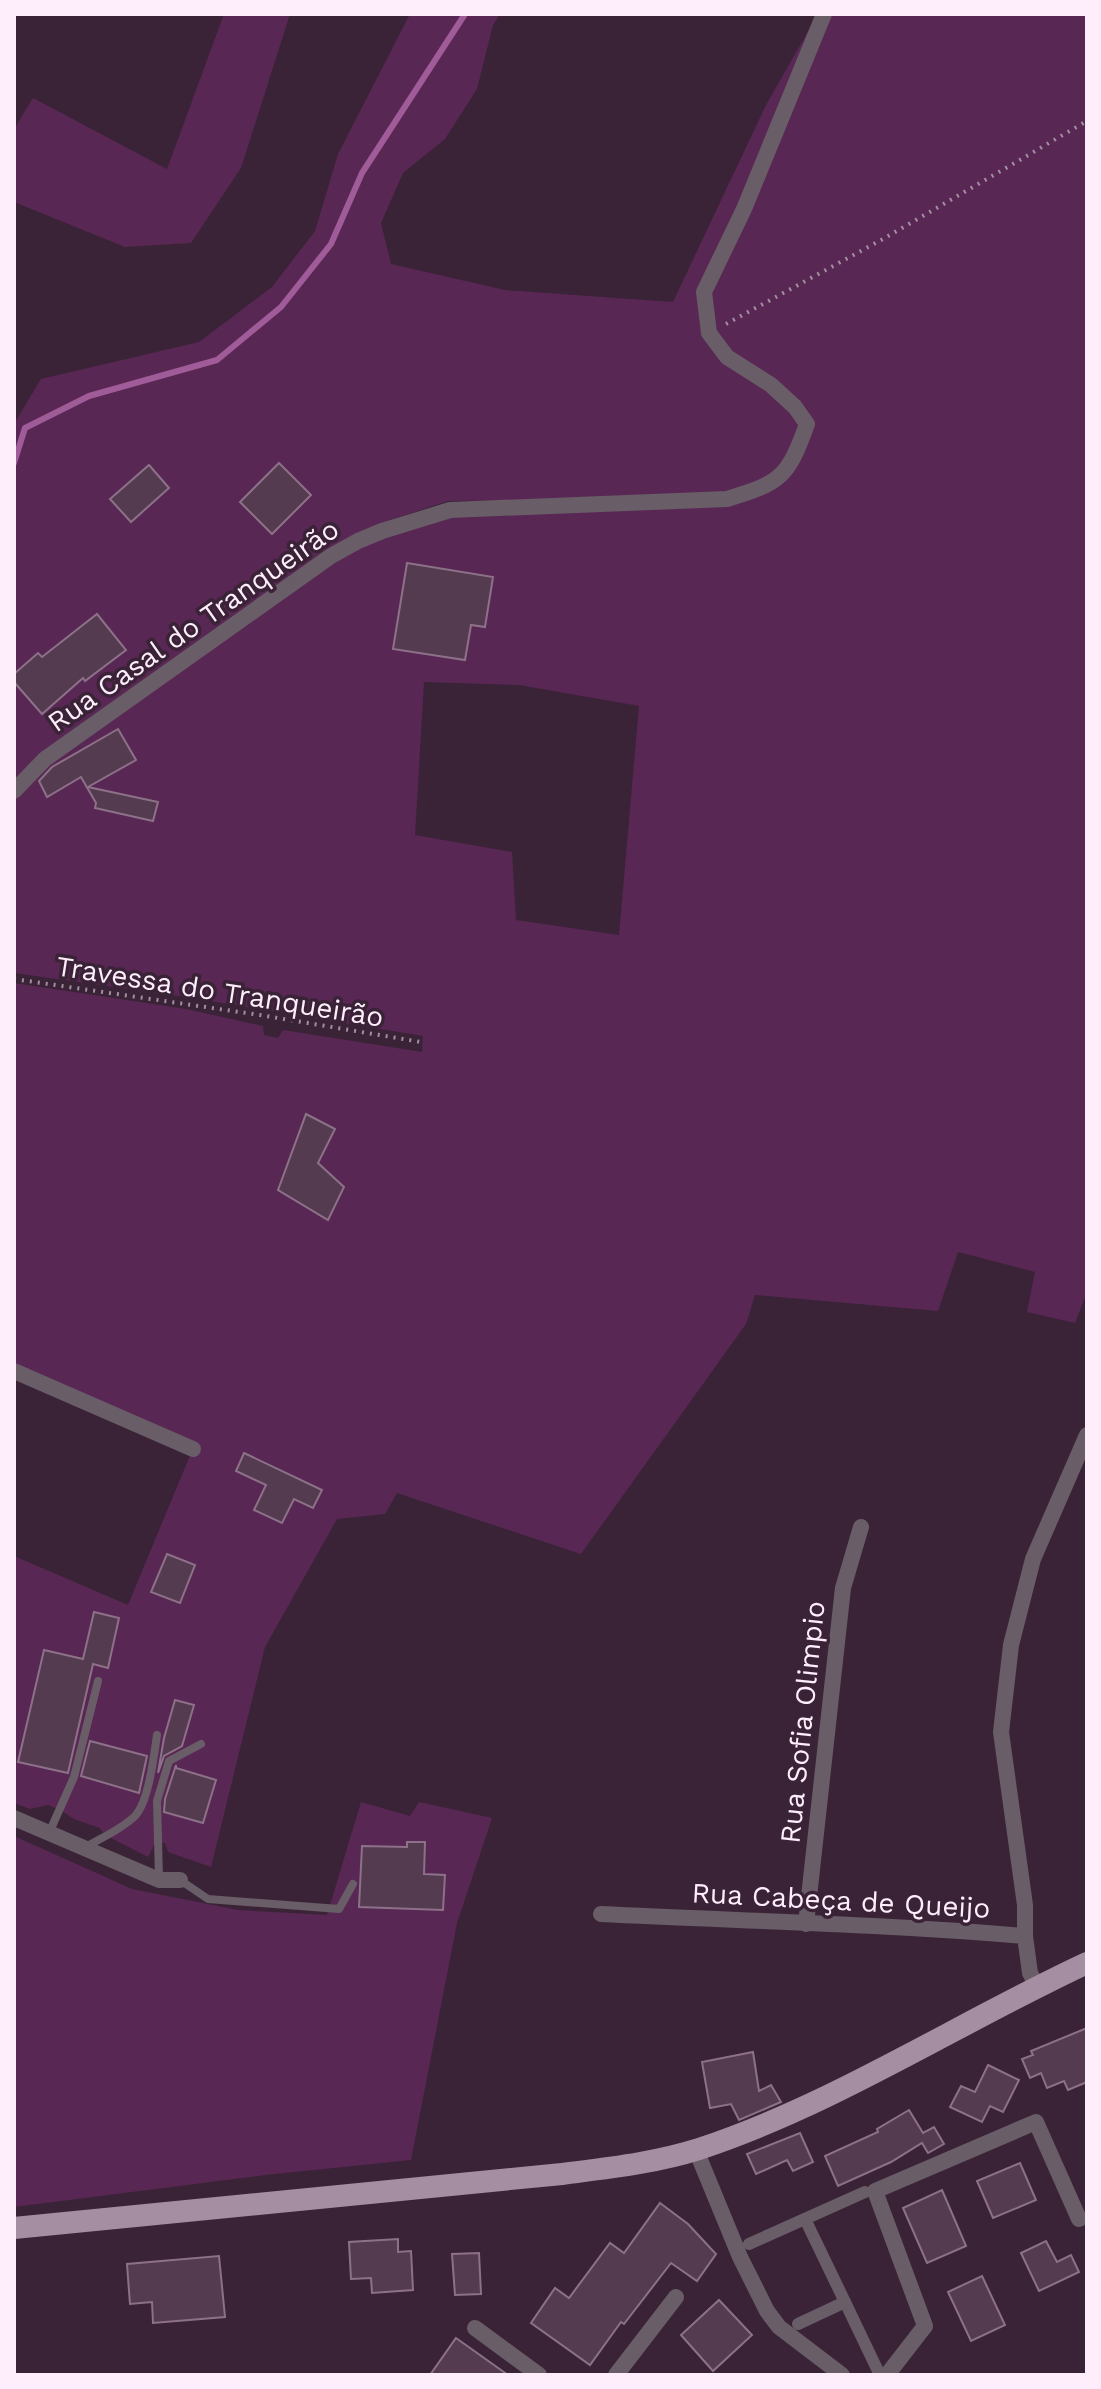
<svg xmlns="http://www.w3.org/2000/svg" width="1101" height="2389" font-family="'Work Sans',sans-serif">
<rect width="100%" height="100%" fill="#3a2337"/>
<g fill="#592754" fill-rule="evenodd">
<path d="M 224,14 L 290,14 L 241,168 L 191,243 L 125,247 L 14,202 L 14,129 L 33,98 L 167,169 Z"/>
<path d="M 410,14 L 500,14 L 493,25 L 477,89 L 445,139 L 403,173 L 381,223 L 391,264 L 505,290 L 673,302 L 766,105 L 814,21 L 703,292 L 707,334 L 769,387 L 804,424 L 792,459 L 744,491 L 592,499 L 448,501 L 378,524 L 254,601 L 70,732 L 14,781 L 14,424 L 41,379 L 199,342 L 272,287 L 315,231 L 338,154 ZM 279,464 L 311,495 L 272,534 L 241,503 Z"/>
<path d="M 824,14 L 1087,14 L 1087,1292 L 1075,1323 L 1027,1312 L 1035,1272 L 958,1252 L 938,1311 L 755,1295 L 746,1324 L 581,1554 L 397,1493 L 385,1514 L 337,1519 L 265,1647 L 211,1867 L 168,1852 L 165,1843 L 155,1843 L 148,1857 L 105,1835 L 100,1828 L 74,1819 L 60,1810 L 48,1805 L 30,1809 L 14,1803 L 14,1556 L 128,1605 L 191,1453 L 14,1367 L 14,983 L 186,1009 L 263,1026 L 264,1035 L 278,1038 L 283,1030 L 422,1052 L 423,1036 L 186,997 L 14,973 L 14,799 L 35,775 L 365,541 L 450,510 L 762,492 L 810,423 L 729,355 L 712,331 L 706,293 ZM 424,682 L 519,685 L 639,706 L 619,935 L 516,920 L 512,852 L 415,835 Z"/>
<path d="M 361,1802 L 410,1816 L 419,1802 L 492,1818 L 457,1923 L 411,2160 L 265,2175 L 14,2207 L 14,1836 L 132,1889 L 238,1910 L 327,1915 Z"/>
</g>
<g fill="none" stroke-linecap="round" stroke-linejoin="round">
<path stroke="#a05c98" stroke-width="6" d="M 14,463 L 25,428 L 89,396 L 217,360 L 281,307 L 331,244 L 362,173 L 465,14"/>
</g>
<g fill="#543b50" stroke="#8c7188" stroke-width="2">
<path d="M 279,463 L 311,495 L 272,534 L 240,502 Z"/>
<path d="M 149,465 L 169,488 L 131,522 L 110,499 Z"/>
<path d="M 407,563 L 493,577 L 485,627 L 471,625 L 465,660 L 393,649 Z"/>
<path d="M 97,614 L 126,650 L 85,681 L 83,678 L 42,714 L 14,682 L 14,674 L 38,653 L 42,657 Z"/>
<path d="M 118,729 L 136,760 L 88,787 L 158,802 L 153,821 L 95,808 L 96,803 L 81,777 L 47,797 L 39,781 L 52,767 Z"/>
<path d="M 306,1114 L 335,1129 L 318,1163 L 344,1187 L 328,1220 L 278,1190 Z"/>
<path d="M 244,1453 L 322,1490 L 313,1508 L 294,1499 L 282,1523 L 254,1510 L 266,1485 L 236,1471 Z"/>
<path d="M 167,1554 L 195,1565 L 180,1603 L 151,1592 Z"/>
<path d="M 94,1612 L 119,1618 L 108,1668 L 93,1664 L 68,1773 L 18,1762 L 44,1650 L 83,1659 Z"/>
<path d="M 175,1700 L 194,1705 L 182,1746 L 164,1756 L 158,1773 L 164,1738 Z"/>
<path d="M 90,1741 L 147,1756 L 139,1793 L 81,1776 Z"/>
<path d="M 176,1765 L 176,1768 L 216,1780 L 203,1823 L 164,1812 L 165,1799 Z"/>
<path d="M 407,1842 L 425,1842 L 424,1874 L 445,1875 L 443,1910 L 359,1907 L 362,1846 L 407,1847 Z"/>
<path d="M 1087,2028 L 1087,2082 L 1068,2090 L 1064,2081 L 1047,2088 L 1041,2073 L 1030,2078 L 1022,2059 L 1033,2055 L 1031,2051 Z"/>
<path d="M 753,2052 L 759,2091 L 771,2085 L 781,2102 L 739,2120 L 731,2104 L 710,2108 L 702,2062 Z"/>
<path d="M 988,2065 L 1019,2080 L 1003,2112 L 990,2106 L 982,2122 L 950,2107 L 961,2086 L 975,2092 Z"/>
<path d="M 909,2110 L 923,2133 L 934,2127 L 944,2144 L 928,2153 L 922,2143 L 891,2162 L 838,2186 L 825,2156 L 878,2132 L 877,2129 Z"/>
<path d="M 800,2133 L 813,2162 L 793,2171 L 787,2160 L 756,2174 L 747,2154 Z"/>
<path d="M 1020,2163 L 1036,2200 L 993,2218 L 977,2181 Z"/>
<path d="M 942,2190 L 966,2246 L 927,2263 L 903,2208 Z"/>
<path d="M 660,2203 L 688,2224 L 716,2254 L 697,2281 L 671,2263 L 624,2324 L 621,2322 L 590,2365 L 531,2323 L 555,2288 L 569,2298 L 610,2243 L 624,2253 Z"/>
<path d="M 398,2239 L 398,2252 L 411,2251 L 413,2290 L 372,2293 L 371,2278 L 351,2279 L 349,2242 Z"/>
<path d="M 1046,2241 L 1057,2262 L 1071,2255 L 1079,2272 L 1039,2291 L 1021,2253 Z"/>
<path d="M 479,2253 L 481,2294 L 455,2295 L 452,2254 Z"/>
<path d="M 219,2256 L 225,2317 L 153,2323 L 152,2302 L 130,2304 L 127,2264 Z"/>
<path d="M 982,2276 L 1005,2325 L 971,2341 L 948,2292 Z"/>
<path d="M 719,2300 L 752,2335 L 713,2371 L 681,2335 Z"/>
<path d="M 456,2338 L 508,2375 L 430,2375 Z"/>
</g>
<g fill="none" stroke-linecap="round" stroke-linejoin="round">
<g stroke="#a28f9f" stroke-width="4" stroke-dasharray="2 6" stroke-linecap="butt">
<path d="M 726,324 L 883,239 L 1087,121"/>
<path d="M 14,979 L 260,1015 L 421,1042"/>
</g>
<g stroke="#695d67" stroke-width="8">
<path d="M 49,1833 L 74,1777 L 98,1681"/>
<path d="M 86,1847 C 101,1838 122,1829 135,1816 C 149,1801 154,1755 157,1735"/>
<path d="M 159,1879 L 157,1801 L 169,1761 L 201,1744"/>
<path d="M 180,1880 L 208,1899 L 339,1909 L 353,1884"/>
</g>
<g stroke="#695d67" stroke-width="12">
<path d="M 749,2244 L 865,2192"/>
<path d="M 845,2302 L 878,2371"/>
<path d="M 798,2324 L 845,2302 L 805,2219"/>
</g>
<g stroke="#695d67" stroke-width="16">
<path d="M 14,791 L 45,759 L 331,556 L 358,541 L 382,531 L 450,510 L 727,499 C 781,483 788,477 807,424 L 795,407 L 771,385 L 727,357 L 709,333 L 704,292 L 744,209 L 824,14"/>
<path d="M 14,1371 L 193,1449"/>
<path d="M 14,1818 L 159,1880 L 180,1880"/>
<path d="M 601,1914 C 742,1921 884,1924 1025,1936 L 1030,1973 L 1037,1986"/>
<path d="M 806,1924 L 843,1588 L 861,1527"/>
<path d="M 1025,1936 L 1025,1905 L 1001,1732 L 1011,1645 L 1033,1559 L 1087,1435"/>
<path d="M 696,2150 L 740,2257 L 767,2311 L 779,2327 L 842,2375"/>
<path d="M 475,2328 L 539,2375"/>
<path d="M 616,2375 L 676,2297"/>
<path d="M 887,2375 L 925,2326 L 875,2191 L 1036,2122 L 1079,2219"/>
</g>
<path stroke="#a58da2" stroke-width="22" d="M 14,2228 L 562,2174 C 608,2168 655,2163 699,2149 C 835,2104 958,2023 1087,1963"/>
</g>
<g text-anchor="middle" stroke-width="7" stroke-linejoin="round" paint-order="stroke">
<g font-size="28" fill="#feeefc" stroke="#3a2337">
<text transform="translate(193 625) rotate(-35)" y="10">Rua Casal do Tranqueirão</text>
<text transform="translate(220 991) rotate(9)" y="10">Travessa do Tranqueirão</text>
<text transform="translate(802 1722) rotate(-84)" y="10">Rua Sofia Olimpio</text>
<text transform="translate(841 1900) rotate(3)" y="10">Rua Cabeça de Queijo</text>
</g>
</g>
<rect width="1101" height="2389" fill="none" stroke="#feeefc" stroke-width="32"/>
</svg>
